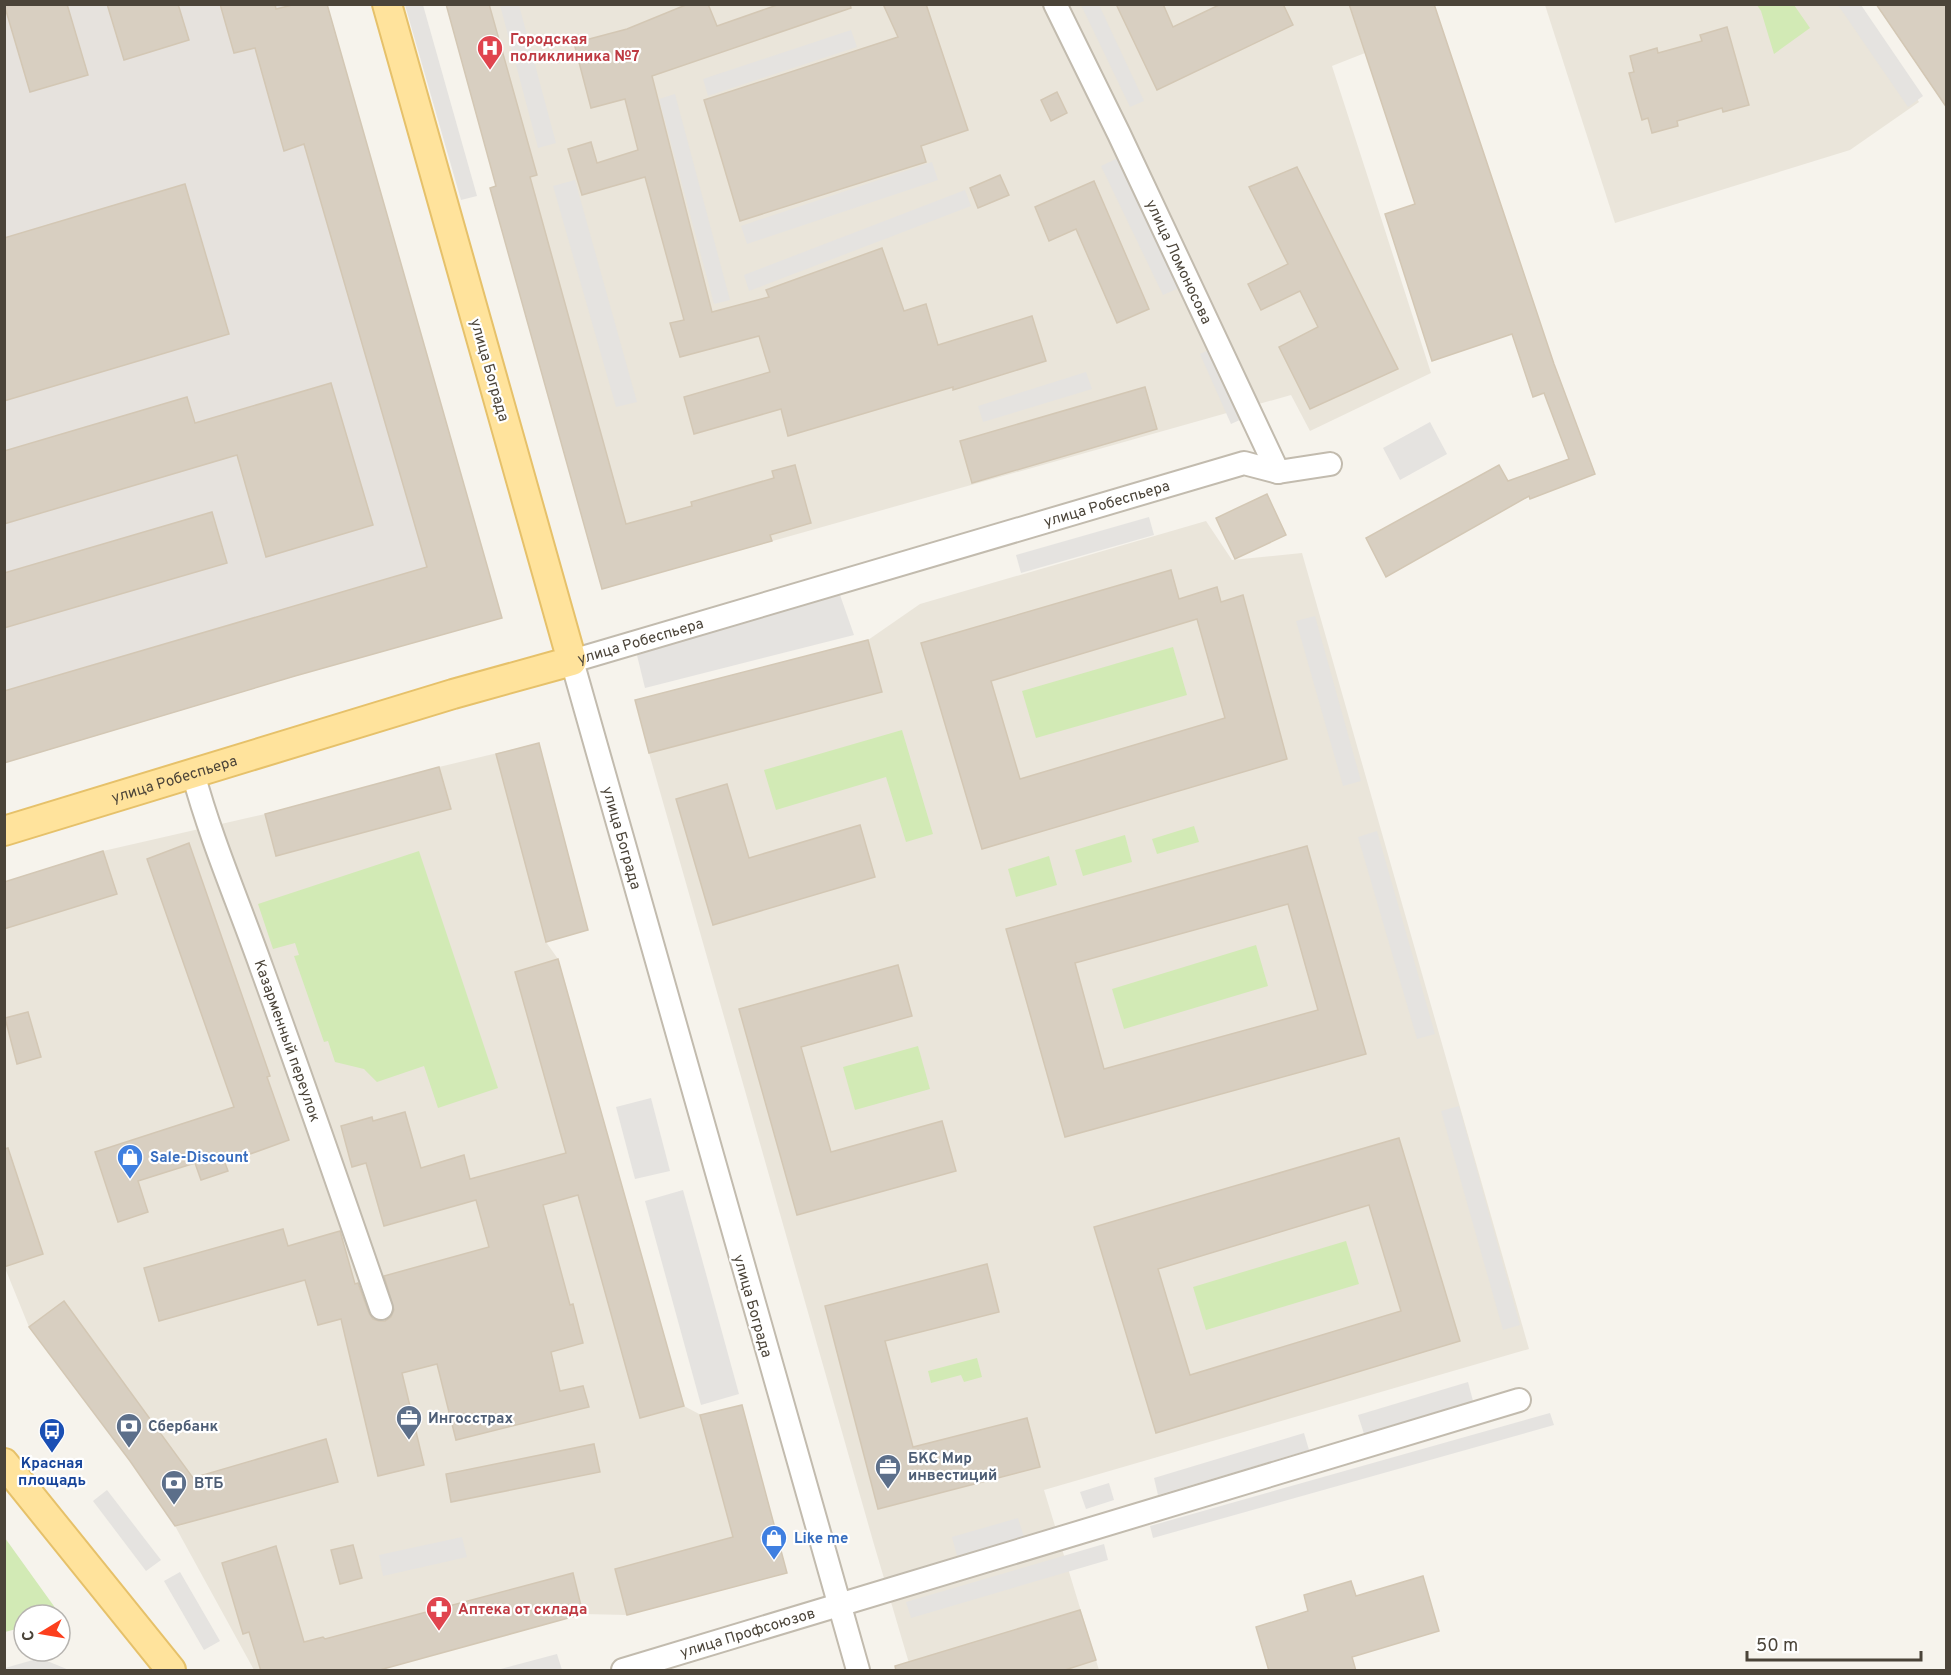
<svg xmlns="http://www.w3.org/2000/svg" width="1951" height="1675" font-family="Overpass,sans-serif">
<rect width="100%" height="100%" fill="#f6f3ec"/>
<g fill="#eae5da">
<path d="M 446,5 L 1349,5 L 1365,53 L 1332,66 L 1431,373 L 1310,431 L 1291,395 L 602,589 L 490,188 L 496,186 Z"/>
<path d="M 1545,5 L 1855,5 L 1919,102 L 1850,150 L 1615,223 Z"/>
<path d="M 1206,521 L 1232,560 L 1302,553 L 1529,1349 L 1044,1490 L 1099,1670 L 911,1670 L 873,1541 L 649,753 L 882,692 L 868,640 L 920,604 Z"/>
<path d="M 539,743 L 588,930 L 546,942 L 558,959 L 515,972 L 566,1153 L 470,1179 L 482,1221 L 578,1195 L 640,1418 L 684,1406 L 701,1415 L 787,1573 L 627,1615 L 583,1614 L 376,1670 L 254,1670 L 175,1526 L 132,1463 L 29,1327 L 5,1268 L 4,882 L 103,851 L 265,814 L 439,767 Z"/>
</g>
<path fill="#e6e2dd" d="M 5,5 L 327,5 L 502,618 L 295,676 L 5,763 Z"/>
<g fill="#d2eab5">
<path d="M 1757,5 L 1794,5 L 1810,28 L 1774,54 L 1761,11 Z"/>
<path d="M 1173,647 L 1187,695 L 1036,738 L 1022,691 Z"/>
<path d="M 902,730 L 933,834 L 906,842 L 886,777 L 776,810 L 764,770 Z"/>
<path d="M 1194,826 L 1199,842 L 1157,854 L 1152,839 Z"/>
<path d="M 1125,835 L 1132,862 L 1083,876 L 1075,850 Z"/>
<path d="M 419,851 L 498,1088 L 438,1108 L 424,1066 L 377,1082 L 364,1069 L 335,1062 L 328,1041 L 324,1042 L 294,956 L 299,955 L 295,943 L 273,949 L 258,904 Z"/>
<path d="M 1049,856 L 1057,885 L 1016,897 L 1008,869 Z"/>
<path d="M 1256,945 L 1268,986 L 1124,1029 L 1112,989 Z"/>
<path d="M 918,1046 L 930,1089 L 855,1110 L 843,1067 Z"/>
<path d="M 1346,1241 L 1359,1284 L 1206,1330 L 1193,1287 Z"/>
<path d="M 977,1358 L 982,1377 L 964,1382 L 961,1375 L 931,1383 L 928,1371 Z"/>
<path d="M 4,1538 L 5,1538 L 61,1616 L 24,1615 L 24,1627 L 5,1632 Z"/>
</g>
<g fill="#e5e3e0">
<path d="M 405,5 L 423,5 L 477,196 L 461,200 Z"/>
<path d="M 500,5 L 519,5 L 556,143 L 538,148 Z"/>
<path d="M 1081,5 L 1099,5 L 1144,101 L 1130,107 Z"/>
<path d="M 1838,5 L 1861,5 L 1923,96 L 1908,107 Z"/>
<path d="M 851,30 L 857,47 L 708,96 L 703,79 Z"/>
<path d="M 675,94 L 730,300 L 714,304 L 659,99 Z"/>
<path d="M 1118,158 L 1179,288 L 1163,295 L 1101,166 Z"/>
<path d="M 932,162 L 938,180 L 747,244 L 741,226 Z"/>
<path d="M 575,180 L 637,402 L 616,407 L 553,186 Z"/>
<path d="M 965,190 L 971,206 L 749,291 L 744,275 Z"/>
<path d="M 1213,348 L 1244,418 L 1231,424 L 1200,354 Z"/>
<path d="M 1086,372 L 1092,389 L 983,422 L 978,406 Z"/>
<path d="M 1430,422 L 1447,454 L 1400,480 L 1383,448 Z"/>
<path d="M 1149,517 L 1154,535 L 1021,573 L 1016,555 Z"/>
<path d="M 824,592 L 840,595 L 854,635 L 645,688 L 633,639 Z"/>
<path d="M 1315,616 L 1361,781 L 1343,786 L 1296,621 Z"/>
<path d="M 1377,831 L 1435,1034 L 1417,1039 L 1358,837 Z"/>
<path d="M 651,1098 L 670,1171 L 635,1179 L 616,1107 Z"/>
<path d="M 1459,1106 L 1520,1325 L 1503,1330 L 1441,1111 Z"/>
<path d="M 683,1190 L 739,1394 L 701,1405 L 645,1201 Z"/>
<path d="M 1468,1382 L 1473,1401 L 1364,1434 L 1358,1415 Z"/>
<path d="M 1550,1413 L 1554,1425 L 1153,1538 L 1150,1526 Z"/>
<path d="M 1304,1433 L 1309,1450 L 1158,1495 L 1154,1478 Z"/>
<path d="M 1109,1483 L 1114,1500 L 1086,1509 L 1080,1492 Z"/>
<path d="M 107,1490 L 161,1560 L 146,1571 L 93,1501 Z"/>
<path d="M 1018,1518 L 1024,1537 L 957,1556 L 952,1537 Z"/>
<path d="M 462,1537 L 467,1557 L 383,1576 L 379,1555 Z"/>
<path d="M 1104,1544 L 1108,1560 L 911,1618 L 906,1602 Z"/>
<path d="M 180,1572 L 220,1641 L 204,1650 L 164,1581 Z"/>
<path d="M 557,1654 L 562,1670 L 497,1670 Z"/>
<path d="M 40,1658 L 69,1670 L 5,1670 L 5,1668 Z"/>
</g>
<g fill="#d8cfc1" stroke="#d3c7b4" stroke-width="1.5" fill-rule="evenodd">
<path d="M 4,4 L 67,4 L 88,75 L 30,92 Z"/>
<path d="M 107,4 L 178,4 L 189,40 L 124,60 Z"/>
<path d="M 220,4 L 275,4 L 276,9 L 296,4 L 327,4 L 502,618 L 295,676 L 4,763 L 4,691 L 427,567 L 304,144 L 284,151 L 255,48 L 234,53 Z"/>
<path d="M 446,4 L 489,4 L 537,175 L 530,177 L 626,524 L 692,506 L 691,502 L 774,478 L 772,471 L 795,465 L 811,523 L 770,535 L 772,541 L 602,589 L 490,188 L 496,186 Z"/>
<path d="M 688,4 L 708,4 L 717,26 L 780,4 L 850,4 L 851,8 L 652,76 L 712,312 L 769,297 L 766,290 L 882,248 L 904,311 L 926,304 L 938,345 L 1032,316 L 1046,361 L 953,390 L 953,387 L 788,436 L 781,409 L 694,434 L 684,397 L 770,372 L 759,336 L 680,357 L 670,323 L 684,320 L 645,177 L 582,195 L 568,149 L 591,142 L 597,163 L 638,150 L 625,99 L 591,108 L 574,43 L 627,29 Z"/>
<path d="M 883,4 L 926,4 L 968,130 L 921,146 L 926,162 L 740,221 L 704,100 L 898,37 Z"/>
<path d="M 1116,4 L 1163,4 L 1173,27 L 1221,4 L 1283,4 L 1293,25 L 1157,90 Z"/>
<path d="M 1349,4 L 1434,4 L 1554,364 L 1595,474 L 1530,499 L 1529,496 L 1386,577 L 1366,538 L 1499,465 L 1508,481 L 1569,459 L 1544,393 L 1533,397 L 1512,334 L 1432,361 L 1385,214 L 1415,204 Z"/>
<path d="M 1876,4 L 1947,4 L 1947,108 Z"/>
<path d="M 1727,27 L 1749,105 L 1723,112 L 1722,108 L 1677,121 L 1678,126 L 1652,133 L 1648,118 L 1642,120 L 1629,73 L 1634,72 L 1630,56 L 1657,48 L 1658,53 L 1702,41 L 1700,35 Z"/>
<path d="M 1057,92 L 1067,113 L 1051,121 L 1041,100 Z"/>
<path d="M 1297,167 L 1398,369 L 1310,409 L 1279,347 L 1318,327 L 1300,291 L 1261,310 L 1248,284 L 1288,264 L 1249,187 Z"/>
<path d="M 1000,175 L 1009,195 L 978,208 L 970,188 Z"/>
<path d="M 1094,181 L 1149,309 L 1117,323 L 1076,229 L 1049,241 L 1035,207 Z"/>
<path d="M 185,184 L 229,334 L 4,401 L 4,238 Z"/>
<path d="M 331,383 L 373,525 L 266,557 L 237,455 L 4,524 L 4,451 L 187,397 L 195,423 Z"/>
<path d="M 1145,387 L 1157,429 L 972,483 L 960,441 Z"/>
<path d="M 1267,494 L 1286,535 L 1235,559 L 1216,518 Z"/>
<path d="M 212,512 L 227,563 L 4,628 L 4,573 Z"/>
<path d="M 1171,570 L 1179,599 L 1217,587 L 1221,602 L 1243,595 L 1287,759 L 982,849 L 921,643 ZM 1197,619 L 1225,718 L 1020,779 L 991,681 Z"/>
<path d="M 868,640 L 882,692 L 649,753 L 635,700 Z"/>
<path d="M 539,743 L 588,930 L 546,942 L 496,754 Z"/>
<path d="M 439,767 L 451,809 L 276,856 L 265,814 Z"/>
<path d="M 727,784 L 749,858 L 860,825 L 875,877 L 713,925 L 676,799 Z"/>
<path d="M 189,843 L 270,1076 L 267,1077 L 289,1140 L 225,1163 L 228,1171 L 201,1180 L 195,1163 L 138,1181 L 148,1212 L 118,1222 L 95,1152 L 234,1107 L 147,859 Z"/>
<path d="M 1307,846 L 1366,1054 L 1065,1137 L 1006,929 ZM 1288,904 L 1318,1010 L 1104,1069 L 1075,963 Z"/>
<path d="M 103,851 L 117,894 L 4,929 L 4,882 Z"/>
<path d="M 558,959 L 684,1406 L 640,1418 L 578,1195 L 543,1205 L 570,1305 L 573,1304 L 583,1343 L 551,1352 L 560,1391 L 583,1386 L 589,1407 L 456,1440 L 437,1364 L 402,1373 L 424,1465 L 378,1476 L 341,1319 L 318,1325 L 305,1280 L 159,1321 L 144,1268 L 283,1229 L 288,1246 L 340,1231 L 355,1284 L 358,1283 L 369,1313 L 373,1319 L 379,1321 L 385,1321 L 391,1317 L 394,1310 L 384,1276 L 489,1247 L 476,1200 L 384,1226 L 366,1163 L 352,1167 L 341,1126 L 372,1117 L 373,1121 L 405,1112 L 421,1168 L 464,1155 L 470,1179 L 566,1153 L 515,972 Z"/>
<path d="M 898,965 L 912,1016 L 801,1047 L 831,1152 L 942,1121 L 956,1171 L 797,1215 L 739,1009 Z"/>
<path d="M 28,1012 L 41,1057 L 17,1064 L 5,1018 Z"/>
<path d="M 1399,1138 L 1460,1341 L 1156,1433 L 1094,1227 ZM 1369,1205 L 1401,1311 L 1190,1375 L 1158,1269 Z"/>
<path d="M 8,1148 L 43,1254 L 4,1267 L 4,1149 Z"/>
<path d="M 987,1264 L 999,1312 L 885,1341 L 913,1447 L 1027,1418 L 1040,1467 L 878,1509 L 825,1306 Z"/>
<path d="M 64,1301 L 193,1478 L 326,1439 L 338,1482 L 175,1526 L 130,1461 L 29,1327 Z"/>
<path d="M 742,1405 L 787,1573 L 627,1615 L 615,1569 L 733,1537 L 700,1415 Z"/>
<path d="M 594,1444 L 600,1472 L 451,1502 L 446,1474 Z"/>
<path d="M 353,1545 L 362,1578 L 340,1584 L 331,1550 Z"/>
<path d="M 276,1546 L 304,1642 L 323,1637 L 325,1639 L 573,1573 L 583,1614 L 376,1671 L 261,1671 L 249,1632 L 243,1634 L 222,1563 Z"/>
<path d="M 1423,1576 L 1439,1631 L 1352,1657 L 1356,1671 L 1269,1671 L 1256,1627 L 1308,1611 L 1304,1595 L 1351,1581 L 1356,1596 Z"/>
<path d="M 1080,1610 L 1096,1660 L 1062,1671 L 896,1671 L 895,1666 Z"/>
</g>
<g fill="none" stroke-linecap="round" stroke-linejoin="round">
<g stroke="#c2bbae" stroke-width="26">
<g id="minor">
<path id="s1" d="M 1055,4 L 1119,134 L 1278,472"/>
<path id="s2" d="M 193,773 C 211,840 239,904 262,969 C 303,1082 342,1195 381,1308"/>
<path id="s3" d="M 623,1670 L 1519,1400"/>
<path id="s4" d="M 858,1670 L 572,661 L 1244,463 L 1278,472 L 1330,464"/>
</g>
</g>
<g stroke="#e6c16a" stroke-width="32">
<g id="major">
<path id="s5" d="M 4,831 L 453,694 L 572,661 L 387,4"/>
<path d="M 4,1463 L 171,1670"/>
</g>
</g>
<use href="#minor" stroke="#fff" stroke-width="22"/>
<use href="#major" stroke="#ffe39c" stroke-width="28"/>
</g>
<defs>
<g id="hospital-pin" transform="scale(1.35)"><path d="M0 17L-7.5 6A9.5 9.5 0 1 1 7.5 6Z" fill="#e0444e" stroke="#fff"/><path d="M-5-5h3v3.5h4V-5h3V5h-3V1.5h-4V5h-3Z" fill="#fff"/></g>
<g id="shop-pin" transform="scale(1.35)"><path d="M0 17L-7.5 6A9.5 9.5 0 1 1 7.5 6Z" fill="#3f7fe0" stroke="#fff"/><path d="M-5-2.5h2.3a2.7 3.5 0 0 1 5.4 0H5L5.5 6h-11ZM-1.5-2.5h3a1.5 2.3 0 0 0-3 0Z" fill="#fff"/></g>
<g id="office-pin" transform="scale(1.35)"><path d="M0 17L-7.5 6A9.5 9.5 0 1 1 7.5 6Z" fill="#5c6f8a" stroke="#fff"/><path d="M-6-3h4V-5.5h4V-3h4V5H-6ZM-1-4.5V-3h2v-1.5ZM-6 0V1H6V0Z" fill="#fff"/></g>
<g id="bank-pin" transform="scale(1.35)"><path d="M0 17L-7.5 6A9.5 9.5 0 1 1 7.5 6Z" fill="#5c6f8a" stroke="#fff"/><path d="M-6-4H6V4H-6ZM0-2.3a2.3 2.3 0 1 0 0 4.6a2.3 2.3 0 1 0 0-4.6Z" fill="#fff"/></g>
<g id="bus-pin" transform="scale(1.35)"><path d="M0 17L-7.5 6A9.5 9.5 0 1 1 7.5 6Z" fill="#1a4fb4" stroke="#fff"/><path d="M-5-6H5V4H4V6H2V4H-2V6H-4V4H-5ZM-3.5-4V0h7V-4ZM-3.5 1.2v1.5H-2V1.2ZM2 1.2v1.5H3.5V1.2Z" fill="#fff"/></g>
<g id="pharmacy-pin" transform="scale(1.35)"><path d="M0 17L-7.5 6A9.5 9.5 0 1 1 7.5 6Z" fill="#e0444e" stroke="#fff"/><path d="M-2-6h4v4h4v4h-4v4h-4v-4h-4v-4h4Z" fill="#fff"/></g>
</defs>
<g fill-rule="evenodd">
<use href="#hospital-pin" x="490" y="48"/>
<use href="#shop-pin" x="130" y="1157"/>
<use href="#office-pin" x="409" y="1418"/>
<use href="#bank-pin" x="129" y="1426"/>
<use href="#bus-pin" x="52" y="1431"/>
<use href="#office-pin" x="888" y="1467"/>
<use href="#bank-pin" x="174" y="1483"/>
<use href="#shop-pin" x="774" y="1538"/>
<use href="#pharmacy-pin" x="439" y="1609"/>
</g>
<g text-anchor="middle" stroke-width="4.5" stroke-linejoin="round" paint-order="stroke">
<g font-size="15" font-weight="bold" fill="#be3a42" stroke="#fff" text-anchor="start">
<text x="510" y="44">Городская<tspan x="510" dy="17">поликлиника №7</tspan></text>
<text x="458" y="1614">Аптека от склада</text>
</g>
<g font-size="15" fill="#4b4439" stroke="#fff">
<text dy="5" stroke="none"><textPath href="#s1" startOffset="286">улица Ломоносова</textPath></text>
<text transform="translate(490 370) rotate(74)" y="5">улица Бограда</text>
<text dy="5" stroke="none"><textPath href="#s4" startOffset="1606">улица Робеспьера</textPath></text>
<text dy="5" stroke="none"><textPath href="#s4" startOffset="1120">улица Робеспьера</textPath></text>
<text dy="5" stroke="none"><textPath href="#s5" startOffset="178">улица Робеспьера</textPath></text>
<text transform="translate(622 838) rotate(74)" y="5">улица Бограда</text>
<text dy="5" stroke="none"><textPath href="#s2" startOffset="284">Казарменный переулок</textPath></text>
<text transform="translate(753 1306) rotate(74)" y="5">улица Бограда</text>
<text dy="5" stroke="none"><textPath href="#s3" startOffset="130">улица Профсоюзов</textPath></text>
</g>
<g font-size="15" font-weight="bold" fill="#366cbe" stroke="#fff" text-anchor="start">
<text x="150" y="1162">Sale-Discount</text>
<text x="794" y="1543">Like me</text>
</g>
<g font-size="15" font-weight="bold" fill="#4e5e75" stroke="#fff" text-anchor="start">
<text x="428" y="1423">Ингосстрах</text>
<text x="148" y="1431">Сбербанк</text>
<text x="908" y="1463">БКС Мир<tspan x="908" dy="17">инвестиций</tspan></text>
<text x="194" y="1488">ВТБ</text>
</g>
<g font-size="15" font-weight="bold" fill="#164399" stroke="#fff">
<text x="52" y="1468">Красная<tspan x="52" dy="17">площадь</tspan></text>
</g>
</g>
<rect width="1951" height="1675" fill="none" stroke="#4b4439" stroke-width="12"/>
<g transform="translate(42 1633) rotate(259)"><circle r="28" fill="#ffffff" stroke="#b7b4b0" stroke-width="1.5"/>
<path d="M0-4.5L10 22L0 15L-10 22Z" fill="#fc3f1d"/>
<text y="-9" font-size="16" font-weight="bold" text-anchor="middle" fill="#4b4439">С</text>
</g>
<path d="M1747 1651v9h174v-9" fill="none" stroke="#4b4439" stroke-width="3"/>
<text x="1756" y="1651" font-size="18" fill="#4b4439" stroke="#ffffff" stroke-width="4.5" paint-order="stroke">50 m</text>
</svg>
